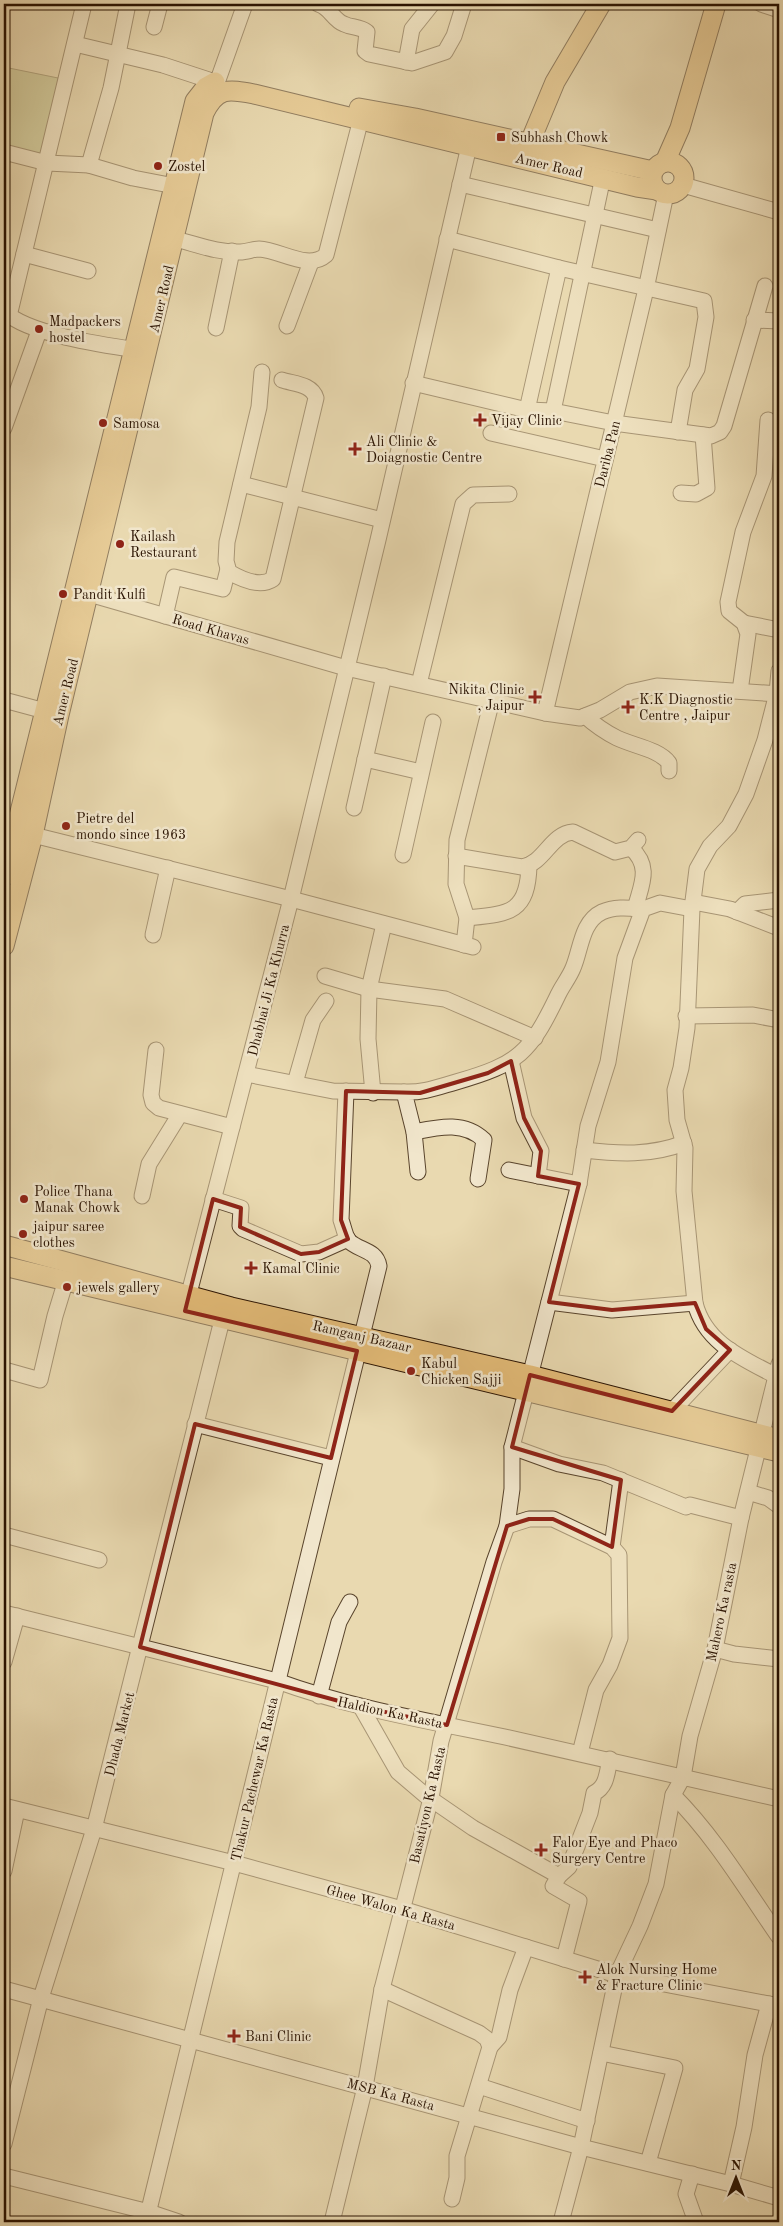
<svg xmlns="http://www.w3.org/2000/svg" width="783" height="2226" font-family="'Old Standard TT',serif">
<rect width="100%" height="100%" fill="#e9d9b0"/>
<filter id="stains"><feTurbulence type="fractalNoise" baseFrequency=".004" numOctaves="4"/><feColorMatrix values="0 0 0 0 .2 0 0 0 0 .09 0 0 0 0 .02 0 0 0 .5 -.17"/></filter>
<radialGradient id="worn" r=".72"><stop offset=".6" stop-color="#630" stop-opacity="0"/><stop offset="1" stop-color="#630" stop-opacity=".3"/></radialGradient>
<path fill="#babe88" stroke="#726844" d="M 4,67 L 63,79 L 49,155 L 4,149 Z"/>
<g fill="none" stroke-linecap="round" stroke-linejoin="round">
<g stroke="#59442c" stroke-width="17">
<g id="minor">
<path d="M 318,4 C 330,7 333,20 344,24 C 352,28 359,26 367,32 L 365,51 L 369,54 L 412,63 L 445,52 L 454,36 L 464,4"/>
<path d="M 761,4 L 779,10"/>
<path d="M 154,27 L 160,4"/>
<path d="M 75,44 L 163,65 L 215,82"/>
<path d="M 406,62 L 412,29 L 432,4"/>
<path d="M 218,80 L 245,4"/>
<path d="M 4,152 L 47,163 L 89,165 L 133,178 L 185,188"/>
<path d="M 89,165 L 111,88 L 128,4"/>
<path d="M 460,184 L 658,230"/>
<path d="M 683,185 L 779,212"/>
<path d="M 175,239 C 196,244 218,253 240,252 C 247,252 253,249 259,249 C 281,250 308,271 326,255 L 363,111"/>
<path d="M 447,239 L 559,268"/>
<path d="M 24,254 L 88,271"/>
<path d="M 4,311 C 27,335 110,346 144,351"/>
<path d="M 9,316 L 84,4"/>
<path d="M 754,320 L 779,321"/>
<path d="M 287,326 L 311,262"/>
<path d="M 216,328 L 232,251"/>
<path d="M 262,372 L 259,407 L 227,542 L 226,561 L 229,572 C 241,579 260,588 273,579 L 316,398 C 312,384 294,384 282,380"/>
<path d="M 413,383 L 527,410 L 553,411 L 603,177"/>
<path d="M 527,410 L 559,268 L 704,301 L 706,317 L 697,369 L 685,390 L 678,432"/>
<path d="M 553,411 L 614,423 L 711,436 L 720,432 L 724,426 L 765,286"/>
<path d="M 4,428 L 39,331"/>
<path d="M 491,433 L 605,459"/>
<path d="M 241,484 L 382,520"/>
<path d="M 681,493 L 696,494 L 707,488 L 703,435"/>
<path d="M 79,591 L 346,668 L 545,713 L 580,718 L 600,710 L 630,692 L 657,686 L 779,694"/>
<path d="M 165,616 L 174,577 L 223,589 L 228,569"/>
<path d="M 744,623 L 779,630"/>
<path d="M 419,684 L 463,504 L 473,495 L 509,494"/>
<path d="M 740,691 L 748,634 L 744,623 L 729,611 L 728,602 L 743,532 L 764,476 L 768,420"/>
<path d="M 4,700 L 56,714"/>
<path d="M 545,713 L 646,289 L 666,194"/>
<path d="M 585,716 C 595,725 605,732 617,738 C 633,746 659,749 669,763 L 669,771"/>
<path d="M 365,759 L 421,772"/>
<path d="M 354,808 L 384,676"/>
<path d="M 33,835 L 291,899 L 473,947"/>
<path d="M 631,848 C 652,867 641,885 635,909"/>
<path d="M 403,855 L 433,722"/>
<path d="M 456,856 L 522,867 C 545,863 550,834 573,832 L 615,852 L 631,848 L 638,840"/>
<path d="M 693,902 L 730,909 L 779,928"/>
<path d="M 737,912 L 745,904 L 779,900"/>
<path d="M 467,918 C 508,914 528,914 529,865"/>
<path d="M 153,935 L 168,868"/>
<path d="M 464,945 L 467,918 L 456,884 L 457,840 L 492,700"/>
<path d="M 325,976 L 369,989 L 445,999 L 535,1038"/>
<path d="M 686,1016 L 753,1015 L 779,1020"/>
<path d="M 156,1050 L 151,1095 L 153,1103 L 159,1108 L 232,1127"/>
<path d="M 511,1061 L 524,1118 L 541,1151 L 538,1176"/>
<path d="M 246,1074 L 333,1091 L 404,1092"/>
<path d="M 295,1083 L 313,1020 L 326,1001"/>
<path d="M 373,1093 L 368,1039 L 369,989 L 384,924"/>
<path d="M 414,1132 C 439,1127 464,1121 484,1140 L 478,1179"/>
<path d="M 584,1150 C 618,1154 651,1156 684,1143"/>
<path d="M 509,1170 L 579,1184"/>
<path d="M 418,1172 L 414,1132 L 404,1092 C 423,1093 438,1087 456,1082 C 519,1064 530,1053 558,995 C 562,986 569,978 573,968 C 581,950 581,922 602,912 C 615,906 630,908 643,909"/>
<path d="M 142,1196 L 149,1164 L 180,1114"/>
<path d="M 213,1199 L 241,1208 L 240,1226 L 243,1229 L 301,1254 L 319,1252 L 348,1239"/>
<path d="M 549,1302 L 612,1310 L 695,1303"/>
<path d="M 186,1305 L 291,899 L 378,540 L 469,146"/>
<path d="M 8,1371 L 40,1380 L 55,1316 L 66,1280"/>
<path d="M 776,1376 C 742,1358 705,1343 695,1303 L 684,1191 L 685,1148 L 677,1120 L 675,1090 L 681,1068 L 687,1028 L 692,909 L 697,869 L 710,846 L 729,826 L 746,794 L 765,740 L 777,693 L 779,671"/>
<path d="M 672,1411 L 730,1350"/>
<path d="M 195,1424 L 331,1458"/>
<path d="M 512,1447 L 559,1464 L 603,1473 L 686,1507 L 690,1505 L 741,1518"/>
<path d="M 748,1492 L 768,1498 L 779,1506"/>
<path d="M 507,1526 L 529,1519 L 553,1519 L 612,1547 L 619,1555 L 620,1638 L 610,1665 L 596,1690 L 580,1753"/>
<path d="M 4,1535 L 99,1560"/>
<path d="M 612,1547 L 621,1480"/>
<path d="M 4,1613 L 277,1681 C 351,1708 428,1721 505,1737 C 597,1757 688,1778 779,1799"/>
<path d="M 715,1649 L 734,1654 L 779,1659"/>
<path d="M 4,1662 L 17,1616"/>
<path d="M 319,1696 L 339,1622 L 350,1602"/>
<path d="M 361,1707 L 398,1772 L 425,1795 L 473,1828 L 559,1876 L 569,1867 L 590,1813 L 594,1793 C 607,1787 607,1772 610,1759"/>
<path d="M 673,1795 C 715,1837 745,1888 779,1937"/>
<path d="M 4,1806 L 234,1863 L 402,1909 L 617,1975 L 779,2006"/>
<path d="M 4,1871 L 17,1810"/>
<path d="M 559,1876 L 553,1886 L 579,1901 L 564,1959"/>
<path d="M 4,1989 L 581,2147 L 731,2184 L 779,2198"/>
<path d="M 382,1989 L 479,2033 L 487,2039 L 490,2047 L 457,2156 L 457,2178 L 452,2199"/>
<path d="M 490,2047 L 499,2037 L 510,1990 L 526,1947"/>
<path d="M 601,2053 L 675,2068 L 648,2163"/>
<path d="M 479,2086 L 587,2121"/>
<path d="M 4,2144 L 41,1998 L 94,1829 L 222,1320"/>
<path d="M 692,2174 L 686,2194 L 696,2222"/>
<path d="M 4,2176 L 149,2212 L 179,2222"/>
<path d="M 731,2184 L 744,2127 L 755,2055 L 769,2004"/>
<path d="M 146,2222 L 379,1266 C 376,1249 358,1251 348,1240 C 345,1235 343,1225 341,1220 L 346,1091"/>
<path d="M 332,2222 L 365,2087 L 382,1989 L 431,1798 L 441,1741 L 494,1562 L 507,1526 L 512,1489 L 512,1447 L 579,1184 L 588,1126 L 608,1062 L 625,958 L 643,909 L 660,903 L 692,909"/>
<path d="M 561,2222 L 581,2147 L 617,1975 L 640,1926 L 656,1884 L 673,1795 L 683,1777 L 690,1736 L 715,1649 L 741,1518 L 779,1364"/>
</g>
</g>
<g stroke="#291200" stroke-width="21">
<g id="major">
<path d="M 359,108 L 415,118 L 653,171"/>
<path d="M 525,154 L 555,82 L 601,4"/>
<circle cx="668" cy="178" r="16"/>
<path d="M 665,162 L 680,128 L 716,4"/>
<path d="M 4,877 L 195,101 L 206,87 L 215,82"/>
<path d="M 4,946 L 33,835 L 59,715 L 204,113 C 217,87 228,89 254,94 L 637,187 L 657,190"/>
<path d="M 4,1245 L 231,1307 L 530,1375 L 779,1439"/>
<path d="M 4,1266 L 779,1452"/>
</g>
</g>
<use href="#minor" stroke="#f1e6cc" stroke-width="15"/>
<use href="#major" stroke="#e4bc78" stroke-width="19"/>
</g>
<path d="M0 0H783V2226H0ZM 511,1061 L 524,1118 L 541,1151 L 538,1176 L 579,1184 L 549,1302 L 612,1310 L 695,1303 L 706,1329 L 730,1350 L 672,1411 L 530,1375 L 512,1447 L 621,1480 L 612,1547 L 553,1519 L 529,1519 L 507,1526 L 447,1725 L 361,1707 L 140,1647 L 195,1424 L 331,1458 L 357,1351 L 185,1311 L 213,1199 L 241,1208 L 240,1227 L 301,1254 L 319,1252 L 348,1239 L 341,1220 L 346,1091 L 420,1093 L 488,1073 Z" fill="#e9d9b0" fill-opacity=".55" fill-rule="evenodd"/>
<path fill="none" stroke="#8f2418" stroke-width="4" stroke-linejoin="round" d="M 511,1061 L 524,1118 L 541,1151 L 538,1176 L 579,1184 L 549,1302 L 612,1310 L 695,1303 L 706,1329 L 730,1350 L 672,1411 L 530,1375 L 512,1447 L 621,1480 L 612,1547 L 553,1519 L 529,1519 L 507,1526 L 447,1725 L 361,1707 L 140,1647 L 195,1424 L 331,1458 L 357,1351 L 185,1311 L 213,1199 L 241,1208 L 240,1227 L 301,1254 L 319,1252 L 348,1239 L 341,1220 L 346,1091 L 420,1093 L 488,1073 Z"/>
<g fill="#8f2418" stroke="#f1e6cc" stroke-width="2">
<rect x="496" y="132" width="10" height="10" rx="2.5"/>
<circle cx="158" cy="166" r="5"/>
<circle cx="39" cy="329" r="5"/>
<path d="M477.5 412.5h5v5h5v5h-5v5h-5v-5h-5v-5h5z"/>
<circle cx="103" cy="423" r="5"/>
<path d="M352.5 441.5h5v5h5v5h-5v5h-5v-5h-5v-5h5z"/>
<circle cx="120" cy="544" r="5"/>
<circle cx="63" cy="594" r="5"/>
<path d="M532.5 689.5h5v5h5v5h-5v5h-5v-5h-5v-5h5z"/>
<path d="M625.5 699.5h5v5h5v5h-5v5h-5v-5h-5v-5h5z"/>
<circle cx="66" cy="826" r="5"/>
<circle cx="24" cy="1199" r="5"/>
<circle cx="23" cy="1234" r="5"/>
<path d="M248.5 1260.5h5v5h5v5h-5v5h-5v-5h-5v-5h5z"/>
<circle cx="67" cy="1287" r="5"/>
<circle cx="411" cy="1371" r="5"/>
<path d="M538.5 1842.5h5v5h5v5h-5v5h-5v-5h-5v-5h5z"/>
<path d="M582.5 1969.5h5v5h5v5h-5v5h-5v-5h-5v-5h5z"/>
<path d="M231.5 2028.5h5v5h5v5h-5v5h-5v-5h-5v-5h5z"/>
</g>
<g text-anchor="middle" stroke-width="5" stroke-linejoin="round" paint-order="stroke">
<g font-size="14" fill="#291200" stroke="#f1e6cc" text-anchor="start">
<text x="511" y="142">Subhash Chowk</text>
<text x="168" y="171">Zostel</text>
<text x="49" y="326">Madpackers<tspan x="49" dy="16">hostel</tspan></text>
<text x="491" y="425">Vijay Clinic</text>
<text x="113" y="428">Samosa</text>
<text x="366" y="446">Ali Clinic &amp;<tspan x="366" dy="16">Doiagnostic Centre</tspan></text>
<text x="130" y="541">Kailash<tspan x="130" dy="16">Restaurant</tspan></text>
<text x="73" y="599">Pandit Kulfi</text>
<text x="524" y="694" text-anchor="end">Nikita Clinic<tspan x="524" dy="16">, Jaipur</tspan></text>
<text x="639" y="704">K.K Diagnostic<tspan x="639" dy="16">Centre , Jaipur</tspan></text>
<text x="76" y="823">Pietre del<tspan x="76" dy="16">mondo since 1963</tspan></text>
<text x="34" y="1196">Police Thana<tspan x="34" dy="16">Manak Chowk</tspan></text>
<text x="33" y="1231">jaipur saree<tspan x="33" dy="16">clothes</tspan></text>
<text x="262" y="1273">Kamal Clinic</text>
<text x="77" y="1292">jewels gallery</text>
<text x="421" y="1368">Kabul<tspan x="421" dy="16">Chicken Sajji</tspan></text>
<text x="552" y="1847">Falor Eye and Phaco<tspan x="552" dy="16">Surgery Centre</tspan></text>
<text x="596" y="1974">Alok Nursing Home<tspan x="596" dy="16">&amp; Fracture Clinic</tspan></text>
<text x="245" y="2041">Bani Clinic</text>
</g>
<g font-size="14" fill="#291200" stroke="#f1e6cc">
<text transform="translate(549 165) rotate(13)" y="5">Amer Road</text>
<text transform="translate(161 299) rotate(-77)" y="5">Amer Road</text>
<text transform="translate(607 454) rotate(-76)" y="5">Dariba Pan</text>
<text transform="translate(211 629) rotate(16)" y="5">Road Khavas</text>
<text transform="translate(65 692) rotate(-76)" y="5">Amer Road</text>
<text transform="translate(268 990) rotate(-76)" y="5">Dhabhai Ji Ka Khurra</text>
<text transform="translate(362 1336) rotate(13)" y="5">Ramganj Bazaar</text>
<text transform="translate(721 1612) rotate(-78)" y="5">Mahero Ka rasta</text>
<text transform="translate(390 1712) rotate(12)" y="5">Haldion Ka Rasta</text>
<text transform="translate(119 1734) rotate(-76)" y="5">Dhada Market</text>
<text transform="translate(254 1779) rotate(-77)" y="5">Thakur Pachewar Ka Rasta</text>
<text transform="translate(427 1805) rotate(-77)" y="5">Basatiyon Ka Rasta</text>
<text transform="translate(391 1907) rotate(16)" y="5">Ghee Walon Ka Rasta</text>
<text transform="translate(391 2094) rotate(15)" y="5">MSB Ka Rasta</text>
</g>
</g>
<rect width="783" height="2226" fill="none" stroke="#e9d9b0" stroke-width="20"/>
<rect x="5" y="5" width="773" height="2216" fill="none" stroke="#291200" stroke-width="2.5"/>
<rect x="10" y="10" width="763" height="2206" fill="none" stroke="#291200"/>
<g transform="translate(736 2178)" stroke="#f1e6cc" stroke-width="4" paint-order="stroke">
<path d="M0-4L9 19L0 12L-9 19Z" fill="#291200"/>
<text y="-8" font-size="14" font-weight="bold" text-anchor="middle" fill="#291200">N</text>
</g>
<rect width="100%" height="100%" filter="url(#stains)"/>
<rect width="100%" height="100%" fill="url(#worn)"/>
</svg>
